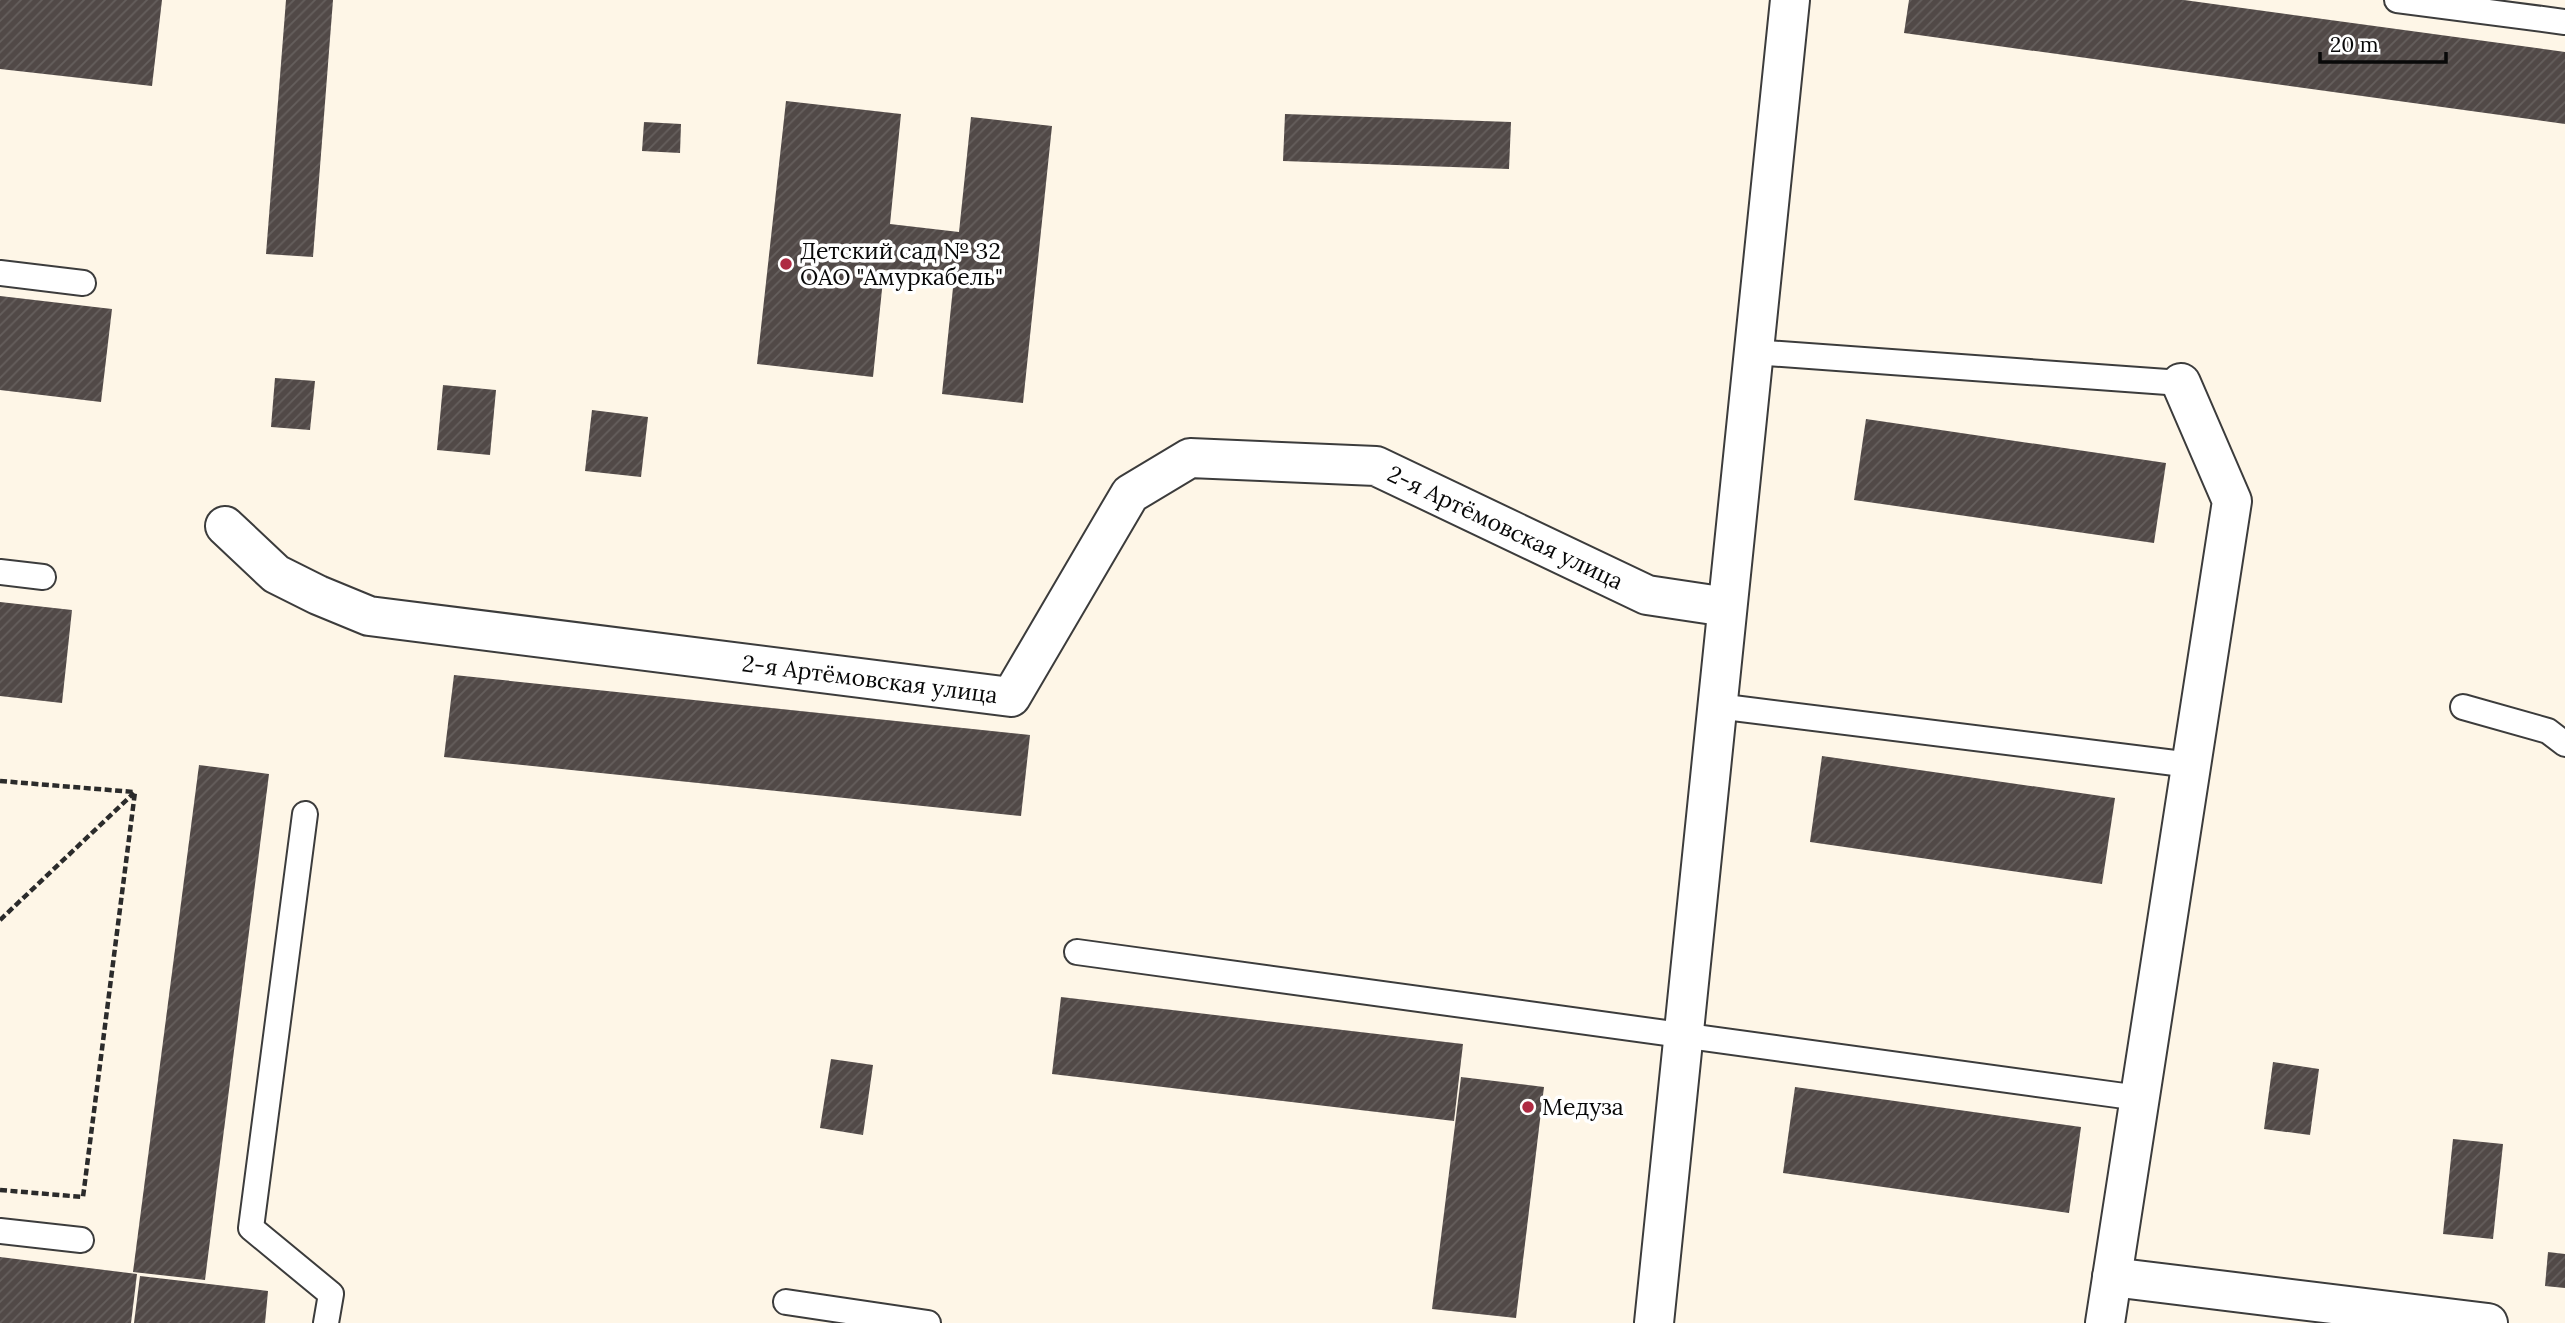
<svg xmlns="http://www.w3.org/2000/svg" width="2565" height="1323" font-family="Lora,serif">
<defs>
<pattern id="building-hatch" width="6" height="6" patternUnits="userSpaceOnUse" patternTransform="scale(1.75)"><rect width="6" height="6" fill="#514947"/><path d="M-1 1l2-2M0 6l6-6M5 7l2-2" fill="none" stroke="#655f5d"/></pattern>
</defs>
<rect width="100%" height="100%" fill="#fef6e7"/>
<g fill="url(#building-hatch)">
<path d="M 0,0 L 162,0 L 152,86 L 0,69 Z"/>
<path d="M 286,0 L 333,0 L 313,257 L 266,254 Z"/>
<path d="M 1909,0 L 2184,0 L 2565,52 L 2565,124 L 1904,33 Z"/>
<path d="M 786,101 L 901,114 L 890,224 L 959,232 L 971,117 L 1052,126 L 1023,403 L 942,394 L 954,278 L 884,270 L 873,377 L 757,364 Z"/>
<path d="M 1285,114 L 1511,122 L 1509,169 L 1283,161 Z"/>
<path d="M 644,122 L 681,124 L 680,153 L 642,151 Z"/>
<path d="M 0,296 L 112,309 L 101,402 L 0,390 Z"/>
<path d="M 275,378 L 315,381 L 310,430 L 271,427 Z"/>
<path d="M 443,385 L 496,390 L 490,455 L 437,450 Z"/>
<path d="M 592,410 L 648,417 L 641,477 L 585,471 Z"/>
<path d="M 1866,419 L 2166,463 L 2154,543 L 1854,500 Z"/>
<path d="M 0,602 L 72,610 L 62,703 L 0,696 Z"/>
<path d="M 454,675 L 1030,735 L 1021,816 L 444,757 Z"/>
<path d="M 1822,756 L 2115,798 L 2102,884 L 1810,842 Z"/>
<path d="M 199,765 L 269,774 L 205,1280 L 133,1272 Z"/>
<path d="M 1061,997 L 1463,1044 L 1454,1121 L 1052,1074 Z"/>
<path d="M 831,1059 L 873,1065 L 863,1135 L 820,1128 Z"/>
<path d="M 2273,1062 L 2319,1069 L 2310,1135 L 2264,1129 Z"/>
<path d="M 1461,1077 L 1544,1087 L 1516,1318 L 1432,1309 Z"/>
<path d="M 1795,1087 L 2081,1127 L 2069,1213 L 1783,1173 Z"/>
<path d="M 2453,1139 L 2503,1144 L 2493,1239 L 2443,1234 Z"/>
<path d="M 2548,1252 L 2565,1254 L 2565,1288 L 2545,1286 Z"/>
<path d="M 0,1257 L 137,1274 L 131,1323 L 0,1323 Z"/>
<path d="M 140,1276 L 268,1291 L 265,1323 L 134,1323 Z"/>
</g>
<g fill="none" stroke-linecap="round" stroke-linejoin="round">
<g stroke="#3c3c3c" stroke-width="28">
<g id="lane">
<path d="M 2397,0 L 2565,22"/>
<path d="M 0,273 L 83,283"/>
<path d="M 1753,352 L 2181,383"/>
<path d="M 0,572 L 43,577"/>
<path d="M 1717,706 L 2191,765"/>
<path d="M 2463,707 L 2548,731 L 2565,744"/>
<path d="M 305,814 L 251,1228 L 331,1294 L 326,1323"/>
<path d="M 1077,952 L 2139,1098"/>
<path d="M 0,1231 L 81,1240"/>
<path d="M 786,1302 L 928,1323"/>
</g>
</g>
<g stroke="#3c3c3c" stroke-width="42">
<g id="street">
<path id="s1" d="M 225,526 L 276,574 L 318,595 L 369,616 L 1011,697 L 1130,494 L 1190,458 L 1376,466 L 1647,595 L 1727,607"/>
<path d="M 2112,1277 L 2488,1323"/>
<path d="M 1654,1323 L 1790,0"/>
<path d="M 2105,1323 L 2232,501 L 2181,383"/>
</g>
</g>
<g stroke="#2b2b2b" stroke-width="4.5" stroke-dasharray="7 3.5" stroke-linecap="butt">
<path d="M 0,781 L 134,792"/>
<path d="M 0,920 L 134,793"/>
<path d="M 0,1190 L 83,1197 L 135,792"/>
</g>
<use href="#lane" stroke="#fff" stroke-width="24"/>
<use href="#street" stroke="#fff" stroke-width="38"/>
</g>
<g fill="#af2b43" stroke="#fff" stroke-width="2.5">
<circle cx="786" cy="264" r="7"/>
<circle cx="1528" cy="1107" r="7"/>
</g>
<g text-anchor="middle" stroke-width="7" stroke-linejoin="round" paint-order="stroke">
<g font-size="23" fill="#090909" stroke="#fff" text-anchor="start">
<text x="800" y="259">Детский сад № 32<tspan x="800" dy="26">ОАО "Амуркабель"</tspan></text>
<text x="1542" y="1115">Медуза</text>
</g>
<g font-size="23" fill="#090909" stroke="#fff">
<text dy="8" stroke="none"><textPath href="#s1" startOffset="1454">2-я Артёмовская улица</textPath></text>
<text dy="8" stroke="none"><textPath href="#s1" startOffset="677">2-я Артёмовская улица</textPath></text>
</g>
</g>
<path d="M2320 52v10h126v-10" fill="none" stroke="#090909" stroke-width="3.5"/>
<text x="2330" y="52" font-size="21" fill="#090909" stroke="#ffffff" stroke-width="5" paint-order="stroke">20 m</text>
</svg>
